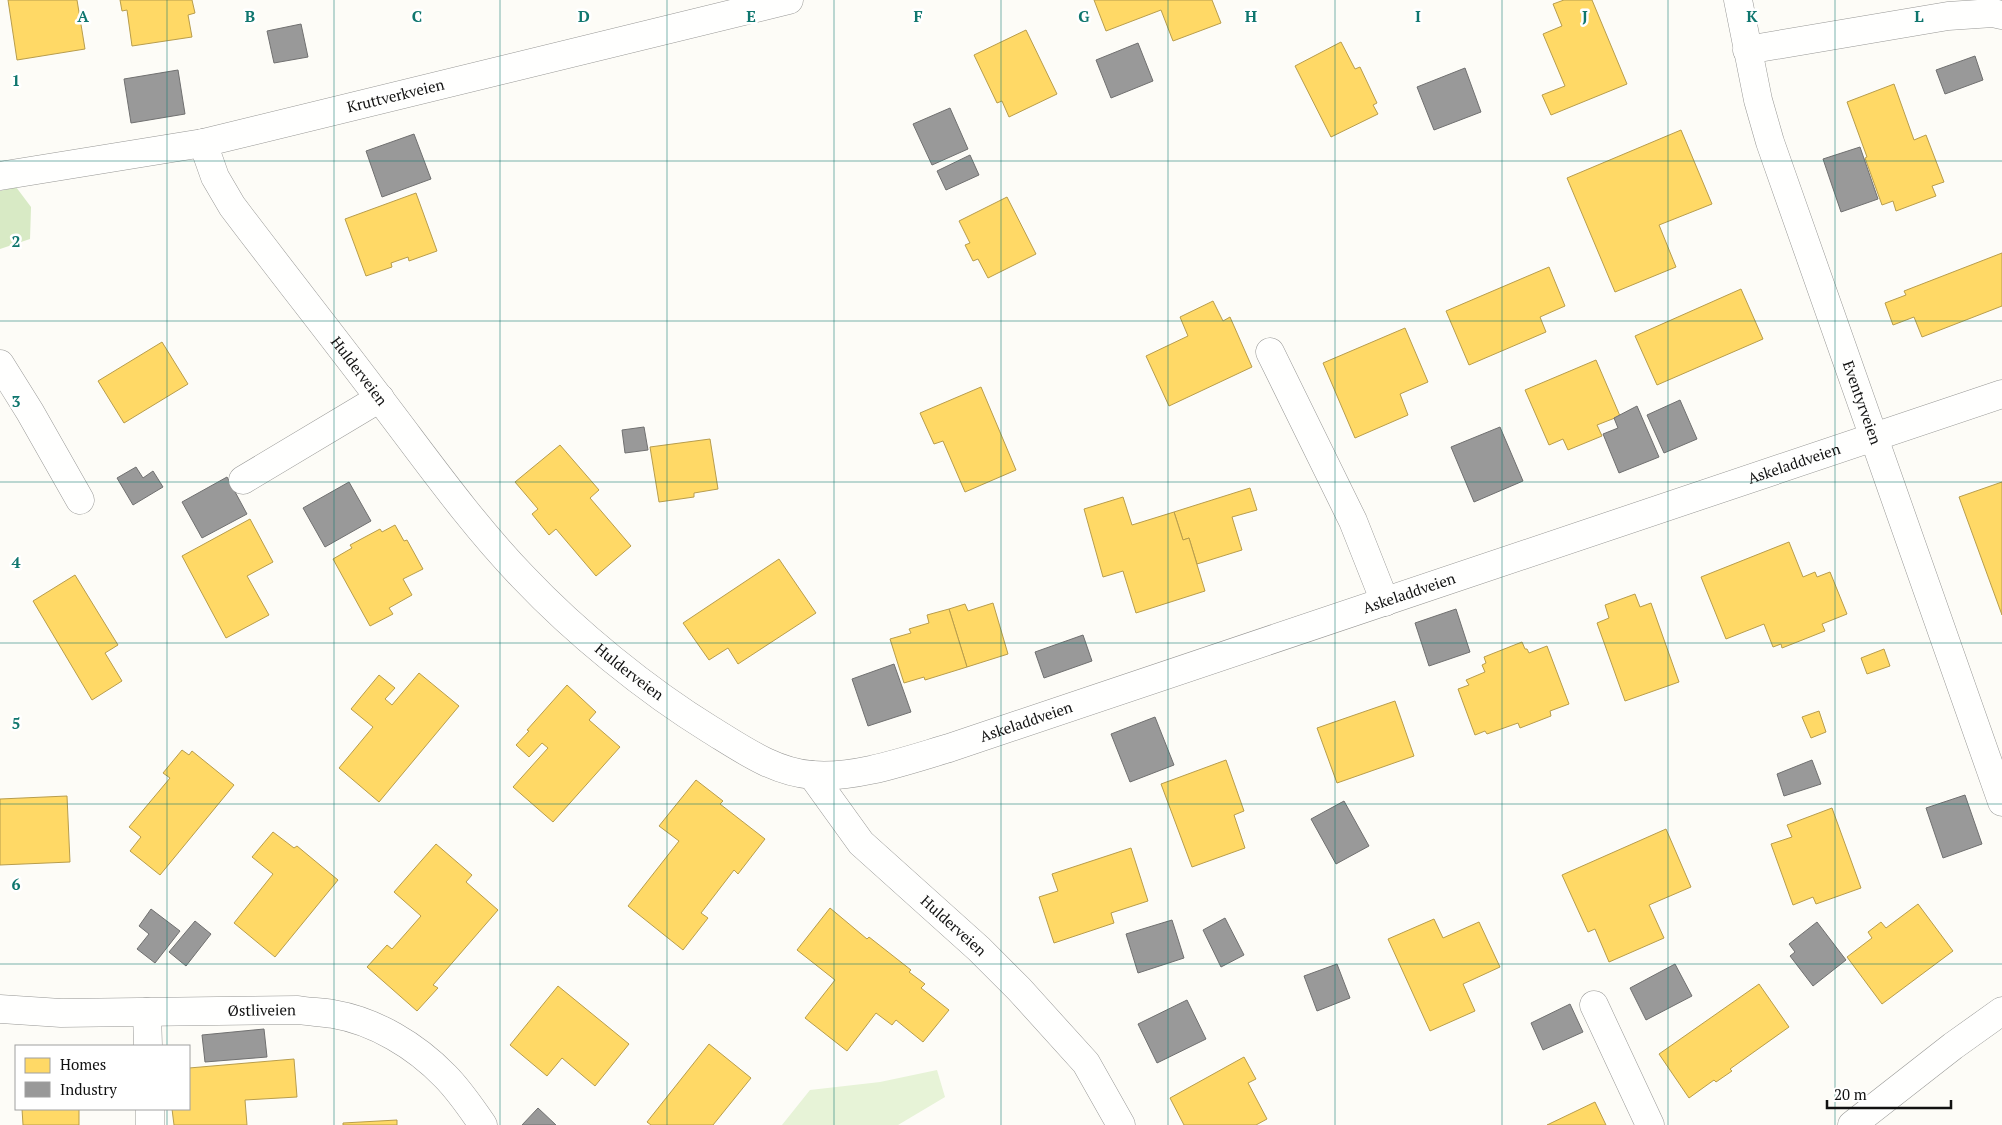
<svg xmlns="http://www.w3.org/2000/svg" width="2002" height="1125" font-family="'PT Serif',serif">
<rect width="100%" height="100%" fill="#fdfcf7"/>
<path fill="#e7f3d7" d="M 937,1070 L 945,1097 L 898,1125 L 782,1125 L 810,1090 L 880,1082 Z"/>
<path fill="#d8eac5" d="M 16,187 L 31,207 L 30,239 L 0,249 L 0,191 Z"/>
<g fill="#ffd966" stroke="#b89d4c">
<path d="M 8,0 L 77,0 L 85,49 L 17,60 Z"/>
<path d="M 120,0 L 192,0 L 195,13 L 188,15 L 192,37 L 132,46 L 127,10 L 122,11 Z"/>
<path d="M 1094,0 L 1212,0 L 1221,23 L 1173,41 L 1161,10 L 1106,31 Z"/>
<path d="M 1564,0 L 1592,0 L 1627,84 L 1551,115 L 1542,95 L 1565,86 L 1543,34 L 1562,26 L 1553,4 Z"/>
<path d="M 1026,30 L 1057,94 L 1009,117 L 1002,101 L 997,103 L 974,55 Z"/>
<path d="M 1341,42 L 1355,69 L 1360,67 L 1377,103 L 1373,105 L 1378,114 L 1331,137 L 1295,66 Z"/>
<path d="M 1894,84 L 1914,140 L 1926,135 L 1944,182 L 1932,186 L 1936,196 L 1896,211 L 1893,201 L 1882,205 L 1865,158 L 1867,157 L 1847,102 Z"/>
<path d="M 1681,130 L 1712,204 L 1659,225 L 1676,267 L 1615,292 L 1567,178 Z"/>
<path d="M 416,193 L 437,251 L 409,261 L 408,257 L 391,263 L 392,267 L 366,276 L 345,219 Z"/>
<path d="M 1007,197 L 1036,254 L 988,278 L 978,259 L 973,261 L 965,245 L 970,243 L 959,221 Z"/>
<path d="M 2002,253 L 2002,306 L 1922,337 L 1914,317 L 1893,325 L 1885,303 L 1906,295 L 1904,291 Z"/>
<path d="M 1549,267 L 1565,306 L 1540,317 L 1546,332 L 1469,365 L 1446,311 Z"/>
<path d="M 1741,289 L 1763,339 L 1657,385 L 1635,336 Z"/>
<path d="M 1213,301 L 1223,321 L 1230,317 L 1252,367 L 1169,406 L 1146,356 L 1188,336 L 1180,317 Z"/>
<path d="M 1405,328 L 1428,382 L 1400,394 L 1408,415 L 1355,438 L 1323,363 Z"/>
<path d="M 162,342 L 188,384 L 124,423 L 98,381 Z"/>
<path d="M 1596,360 L 1620,416 L 1597,425 L 1602,436 L 1568,450 L 1563,439 L 1549,445 L 1525,390 Z"/>
<path d="M 981,387 L 1016,470 L 965,492 L 943,441 L 934,444 L 920,413 Z"/>
<path d="M 710,439 L 718,489 L 694,493 L 694,497 L 659,502 L 650,447 Z"/>
<path d="M 560,445 L 599,490 L 590,498 L 631,546 L 596,576 L 556,529 L 549,535 L 532,514 L 538,509 L 515,482 Z"/>
<path d="M 2002,482 L 2002,615 L 1959,497 Z"/>
<path d="M 1250,488 L 1257,510 L 1232,517 L 1242,550 L 1197,564 L 1189,538 L 1183,540 L 1174,512 Z"/>
<path d="M 1123,497 L 1132,525 L 1174,512 L 1183,540 L 1189,538 L 1205,591 L 1136,613 L 1123,571 L 1103,577 L 1084,509 Z"/>
<path d="M 250,519 L 273,562 L 247,576 L 269,615 L 226,638 L 182,556 Z"/>
<path d="M 395,525 L 404,541 L 407,540 L 423,569 L 403,579 L 412,595 L 389,608 L 393,614 L 370,626 L 333,559 L 352,548 L 350,545 L 380,529 L 382,532 Z"/>
<path d="M 1789,542 L 1803,577 L 1815,572 L 1817,577 L 1830,572 L 1847,614 L 1822,624 L 1825,631 L 1782,648 L 1781,644 L 1773,647 L 1764,624 L 1726,639 L 1701,577 Z"/>
<path d="M 779,559 L 816,613 L 738,664 L 728,648 L 709,660 L 683,623 Z"/>
<path d="M 75,575 L 118,645 L 105,653 L 122,681 L 92,700 L 33,601 Z"/>
<path d="M 1635,594 L 1640,607 L 1651,603 L 1679,682 L 1625,701 L 1597,623 L 1609,618 L 1605,605 Z"/>
<path d="M 993,603 L 1008,654 L 967,667 L 949,609 L 965,604 L 968,611 Z"/>
<path d="M 949,609 L 967,667 L 925,680 L 924,677 L 904,683 L 890,639 L 911,633 L 909,629 L 929,623 L 927,615 Z"/>
<path d="M 1522,642 L 1525,649 L 1527,649 L 1529,653 L 1547,646 L 1569,704 L 1550,711 L 1551,716 L 1520,728 L 1518,723 L 1487,734 L 1485,731 L 1475,735 L 1458,689 L 1469,685 L 1466,680 L 1485,672 L 1482,665 L 1486,663 L 1484,657 Z"/>
<path d="M 1884,649 L 1890,666 L 1867,674 L 1861,658 Z"/>
<path d="M 419,673 L 459,706 L 379,802 L 339,768 L 373,727 L 351,709 L 379,675 L 395,688 L 385,699 L 392,705 Z"/>
<path d="M 567,685 L 596,712 L 589,720 L 620,747 L 553,822 L 513,787 L 548,748 L 542,743 L 529,757 L 516,745 L 529,731 L 527,730 Z"/>
<path d="M 1395,701 L 1414,756 L 1337,783 L 1317,728 Z"/>
<path d="M 1819,711 L 1826,732 L 1811,738 L 1802,717 Z"/>
<path d="M 182,750 L 189,755 L 192,751 L 234,785 L 160,875 L 130,851 L 141,837 L 129,827 L 170,778 L 163,773 Z"/>
<path d="M 1226,760 L 1244,811 L 1234,815 L 1245,848 L 1192,867 L 1161,784 Z"/>
<path d="M 696,780 L 723,801 L 720,804 L 765,839 L 738,874 L 734,870 L 701,913 L 708,918 L 683,950 L 628,906 L 679,841 L 659,826 Z"/>
<path d="M 67,796 L 70,862 L 0,865 L 0,799 Z"/>
<path d="M 1832,808 L 1861,888 L 1816,904 L 1813,897 L 1793,905 L 1771,844 L 1792,837 L 1787,825 Z"/>
<path d="M 1666,829 L 1691,887 L 1649,905 L 1664,938 L 1609,962 L 1595,929 L 1588,932 L 1562,875 Z"/>
<path d="M 273,832 L 294,848 L 297,846 L 338,880 L 275,957 L 234,923 L 273,874 L 252,857 Z"/>
<path d="M 436,844 L 472,875 L 466,882 L 498,910 L 433,985 L 438,988 L 417,1011 L 367,967 L 387,945 L 392,949 L 421,916 L 394,892 Z"/>
<path d="M 1131,848 L 1148,901 L 1111,913 L 1114,923 L 1054,943 L 1039,897 L 1058,891 L 1052,874 Z"/>
<path d="M 1918,904 L 1953,951 L 1882,1004 L 1847,957 L 1872,938 L 1868,932 L 1881,922 L 1886,928 Z"/>
<path d="M 830,908 L 867,939 L 869,937 L 911,970 L 909,972 L 925,984 L 921,988 L 949,1010 L 923,1042 L 896,1020 L 892,1025 L 876,1013 L 847,1051 L 805,1018 L 835,980 L 797,950 Z"/>
<path d="M 1434,919 L 1443,938 L 1479,922 L 1500,967 L 1463,984 L 1475,1011 L 1430,1031 L 1388,939 Z"/>
<path d="M 1759,984 L 1789,1027 L 1730,1069 L 1732,1071 L 1716,1082 L 1714,1080 L 1689,1098 L 1659,1054 Z"/>
<path d="M 558,986 L 629,1044 L 595,1086 L 562,1058 L 547,1076 L 510,1045 Z"/>
<path d="M 709,1044 L 751,1078 L 713,1125 L 651,1125 L 647,1122 Z"/>
<path d="M 1244,1057 L 1256,1079 L 1248,1083 L 1267,1119 L 1256,1125 L 1184,1125 L 1170,1098 Z"/>
<path d="M 294,1059 L 297,1097 L 245,1100 L 247,1125 L 174,1125 L 172,1109 L 189,1109 L 189,1068 Z"/>
<path d="M 1595,1102 L 1606,1125 L 1547,1125 Z"/>
<path d="M 22,1109 L 79,1109 L 79,1125 L 23,1125 Z"/>
<path d="M 397,1120 L 397,1125 L 343,1125 L 343,1123 Z"/>
</g>
<g fill="#999" stroke="#707070">
<path d="M 301,24 L 308,57 L 274,63 L 267,31 Z"/>
<path d="M 1138,43 L 1153,81 L 1111,98 L 1096,60 Z"/>
<path d="M 1975,56 L 1983,80 L 1945,94 L 1936,70 Z"/>
<path d="M 1465,68 L 1481,112 L 1434,130 L 1417,87 Z"/>
<path d="M 178,70 L 185,114 L 131,123 L 124,79 Z"/>
<path d="M 950,108 L 968,149 L 932,165 L 913,124 Z"/>
<path d="M 414,134 L 431,179 L 382,197 L 366,151 Z"/>
<path d="M 1860,147 L 1878,199 L 1841,212 L 1823,159 Z"/>
<path d="M 970,155 L 979,175 L 946,190 L 937,171 Z"/>
<path d="M 1680,400 L 1697,439 L 1664,453 L 1647,415 Z"/>
<path d="M 1637,406 L 1659,457 L 1619,473 L 1603,434 L 1618,428 L 1614,418 Z"/>
<path d="M 644,427 L 648,450 L 625,453 L 622,430 Z"/>
<path d="M 1500,427 L 1523,481 L 1474,502 L 1451,447 Z"/>
<path d="M 136,467 L 143,478 L 153,471 L 163,487 L 133,505 L 117,478 Z"/>
<path d="M 227,477 L 247,514 L 202,538 L 182,502 Z"/>
<path d="M 349,482 L 371,521 L 325,547 L 303,508 Z"/>
<path d="M 1456,609 L 1470,652 L 1429,666 L 1415,623 Z"/>
<path d="M 1083,635 L 1092,661 L 1044,678 L 1035,652 Z"/>
<path d="M 894,664 L 911,712 L 868,726 L 852,679 Z"/>
<path d="M 1155,717 L 1174,765 L 1130,782 L 1111,734 Z"/>
<path d="M 1812,760 L 1821,784 L 1784,796 L 1777,774 Z"/>
<path d="M 1965,795 L 1982,844 L 1943,858 L 1926,808 Z"/>
<path d="M 1344,801 L 1369,846 L 1336,864 L 1311,819 Z"/>
<path d="M 151,909 L 180,931 L 155,963 L 137,949 L 149,934 L 139,926 Z"/>
<path d="M 1225,918 L 1244,955 L 1221,967 L 1203,930 Z"/>
<path d="M 1172,920 L 1184,958 L 1138,973 L 1126,934 Z"/>
<path d="M 195,921 L 211,934 L 186,966 L 169,952 Z"/>
<path d="M 1817,922 L 1846,960 L 1813,986 L 1790,956 L 1795,952 L 1789,944 Z"/>
<path d="M 1337,964 L 1350,998 L 1317,1011 L 1304,976 Z"/>
<path d="M 1675,964 L 1692,996 L 1646,1020 L 1630,988 Z"/>
<path d="M 1187,1000 L 1206,1039 L 1157,1063 L 1138,1024 Z"/>
<path d="M 1570,1004 L 1583,1032 L 1543,1050 L 1531,1023 Z"/>
<path d="M 264,1029 L 267,1057 L 205,1062 L 202,1035 Z"/>
<path d="M 538,1108 L 556,1125 L 522,1125 Z"/>
</g>
<g fill="none" stroke-linecap="round" stroke-linejoin="round">
<g stroke="#979795" stroke-width="29">
<g id="minor">
<path id="s1" d="M 1738,0 L 1758,100 L 1770,142 L 2002,802"/>
<path d="M 1747,50 L 1948,16 L 1993,13 L 2002,15"/>
<path id="s2" d="M 203,143 L 215,177 L 232,206 C 281,271 331,334 380,399 C 426,459 470,522 523,577 C 575,632 646,690 711,730 C 742,749 774,772 812,775 C 855,779 908,760 949,748 L 2002,394"/>
<path id="s3" d="M 0,176 L 203,143 L 789,0"/>
<path d="M 1270,352 L 1353,521 L 1385,602"/>
<path d="M 0,364 L 30,412 L 80,500"/>
<path d="M 243,480 L 380,398"/>
<path id="s4" d="M 812,775 L 861,843 L 979,949 L 1019,989 L 1086,1063 L 1121,1125"/>
<path d="M 1594,1005 L 1650,1125"/>
<path id="s5" d="M 0,1009 L 61,1013 L 298,1010 C 310,1012 321,1012 333,1014 C 375,1021 416,1046 445,1076 C 460,1091 471,1108 483,1125"/>
<path d="M 147,1012 L 148,1046"/>
<path d="M 150,1109 L 150,1125"/>
<path d="M 1852,1125 L 1953,1046 L 2002,1011"/>
</g>
</g>
<use href="#minor" stroke="#fffffe" stroke-width="28"/>
</g>
<path fill="none" stroke="#0f766e" stroke-width="1" stroke-opacity="0.55" d="M 167,0 L 167,1046M 334,0 L 334,1125M 500,0 L 500,1125M 667,0 L 667,1125M 834,0 L 834,1125M 1001,0 L 1001,1125M 1168,0 L 1168,1125M 1335,0 L 1335,1125M 1502,0 L 1502,1125M 1668,0 L 1668,1125M 1835,0 L 1835,1125M 0,161 L 2002,161M 0,321 L 2002,321M 0,482 L 2002,482M 0,643 L 2002,643M 0,804 L 2002,804M 0,964 L 2002,964M 167,1109 L 167,1125"/>
<g text-anchor="middle" stroke-width="5" stroke-linejoin="round" paint-order="stroke">
<g font-size="15" fill="#111" stroke="#fff">
<text dy="5" stroke="none"><textPath href="#s3" startOffset="404">Kruttverkveien</textPath></text>
<text dy="5" stroke="none"><textPath href="#s2" startOffset="278">Hulderveien</textPath></text>
<text dy="5" stroke="none"><textPath href="#s1" startOffset="422">Eventyrveien</textPath></text>
<text dy="5" stroke="none"><textPath href="#s2" startOffset="1928">Askeladdveien</textPath></text>
<text dy="5" stroke="none"><textPath href="#s2" startOffset="1522">Askeladdveien</textPath></text>
<text dy="5" stroke="none"><textPath href="#s2" startOffset="684">Hulderveien</textPath></text>
<text dy="5" stroke="none"><textPath href="#s2" startOffset="1118">Askeladdveien</textPath></text>
<text dy="5" stroke="none"><textPath href="#s4" startOffset="208">Hulderveien</textPath></text>
<text dy="5" stroke="none"><textPath href="#s5" startOffset="262">Østliveien</textPath></text>
</g>
</g>
<g font-size="16" text-anchor="middle" font-weight="bold" fill="#0f766e" stroke="#fff" stroke-width="5" stroke-linejoin="round" paint-order="stroke">
<text x="83" y="22">A</text>
<text x="250" y="22">B</text>
<text x="417" y="22">C</text>
<text x="584" y="22">D</text>
<text x="751" y="22">E</text>
<text x="918" y="22">F</text>
<text x="1084" y="22">G</text>
<text x="1251" y="22">H</text>
<text x="1418" y="22">I</text>
<text x="1585" y="22">J</text>
<text x="1752" y="22">K</text>
<text x="1919" y="22">L</text>
<text x="16" y="86">1</text>
<text x="16" y="247">2</text>
<text x="16" y="407">3</text>
<text x="16" y="568">4</text>
<text x="16" y="729">5</text>
<text x="16" y="890">6</text>
</g>
<rect x="15" y="1045" width="175" height="65" fill="#ffffff" stroke="#a0a0a0"/>
<rect x="25" y="1058" width="25" height="15" fill="#ffd966" stroke="#a0a0a0"/>
<text x="60" y="1070" font-size="15" fill="#111111">Homes</text>
<rect x="25" y="1082" width="25" height="15" fill="#999999" stroke="#a0a0a0"/>
<text x="60" y="1095" font-size="15" fill="#111111">Industry</text>
<path d="M1827 1100v8h124v-8" fill="none" stroke="#111111" stroke-width="2.5"/>
<text x="1834" y="1100" font-size="15" fill="#111111" stroke="#ffffff" stroke-width="4" paint-order="stroke">20 m</text>
</svg>
